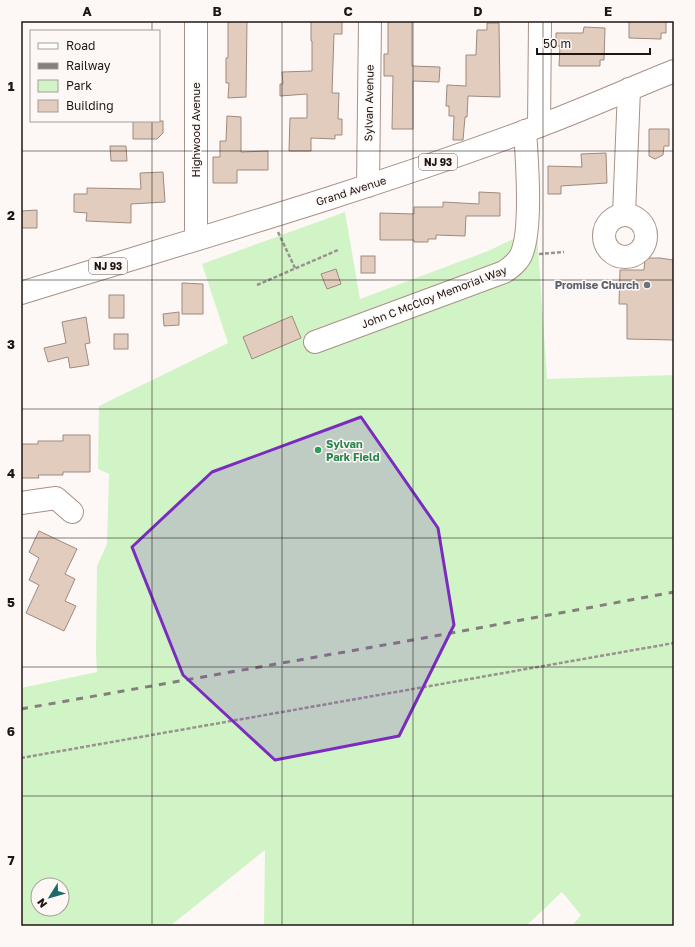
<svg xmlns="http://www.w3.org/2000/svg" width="695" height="947" font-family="'Golos Text',sans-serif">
<rect width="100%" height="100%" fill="#fdf8f6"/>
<path fill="#d0f4c6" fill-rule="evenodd" d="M 345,212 L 360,299 L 488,251 L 530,231 L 537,233 L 547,378 L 546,379 L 674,375 L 674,926 L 572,926 L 581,915 L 562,892 L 526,926 L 264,926 L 265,850 L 170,926 L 21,926 L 21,688 L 97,672 L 96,652 L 97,566 L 107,544 L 109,474 L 98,469 L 99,406 L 228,343 L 202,264 ZM 38,885 L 62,885 L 62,909 L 38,909 Z"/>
<g fill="#e2ccbe" stroke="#9e8a7d">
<path d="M 228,21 L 247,21 L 246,97 L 228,98 L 229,83 L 226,83 L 226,58 L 228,58 Z"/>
<path d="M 311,21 L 342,21 L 342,34 L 334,34 L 332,93 L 339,93 L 338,119 L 342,119 L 342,135 L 335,135 L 335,139 L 311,138 L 311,151 L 289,151 L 290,118 L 307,118 L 307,94 L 280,96 L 280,84 L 283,84 L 282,72 L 312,71 L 312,41 L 311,41 Z"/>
<path d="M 388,21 L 412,21 L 412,66 L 440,67 L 439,82 L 413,81 L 413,129 L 392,129 L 393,76 L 384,76 L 384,54 L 388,54 Z"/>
<path d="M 629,21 L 666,21 L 666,33 L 661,33 L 661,39 L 629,38 Z"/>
<path d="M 487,23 L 499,23 L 500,97 L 468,96 L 467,117 L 465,117 L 463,140 L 453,140 L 454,116 L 449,116 L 449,106 L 446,106 L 447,85 L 466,86 L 466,55 L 476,55 L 477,30 L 487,30 Z"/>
<path d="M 584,27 L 605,28 L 604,60 L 600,60 L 600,66 L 559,66 L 560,46 L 556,46 L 556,33 L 583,33 Z"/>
<path d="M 227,116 L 241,117 L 241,152 L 268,151 L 268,170 L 237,170 L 237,183 L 213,183 L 213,157 L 220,157 L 220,141 L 226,141 Z"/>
<path d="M 133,121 L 163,121 L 163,133 L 157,139 L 133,139 Z"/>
<path d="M 649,129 L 669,129 L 669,146 L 664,146 L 663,155 L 655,159 L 649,156 Z"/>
<path d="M 110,146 L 126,146 L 127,161 L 111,161 Z"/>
<path d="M 606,153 L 607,183 L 561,186 L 561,194 L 548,194 L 548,166 L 582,167 L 581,154 Z"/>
<path d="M 163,172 L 165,202 L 131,204 L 131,223 L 86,221 L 87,213 L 74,212 L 74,194 L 87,194 L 87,188 L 141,189 L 140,173 Z"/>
<path d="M 479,192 L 500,193 L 500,216 L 466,216 L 465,236 L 436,235 L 436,239 L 428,239 L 428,242 L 414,242 L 414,240 L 380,240 L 380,213 L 414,214 L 414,207 L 443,207 L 443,202 L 479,204 Z"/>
<path d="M 37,210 L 37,228 L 21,228 L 21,211 Z"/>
<rect x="361" y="256" width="14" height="17"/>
<path d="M 645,258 L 660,258 L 673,260 L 674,340 L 627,339 L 627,304 L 619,304 L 620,270 L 644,270 Z"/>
<path d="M 336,269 L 341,284 L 327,289 L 321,274 Z"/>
<path d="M 182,283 L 203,284 L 203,314 L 182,314 Z"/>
<rect x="109" y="295" width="15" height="23"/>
<path d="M 179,312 L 179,325 L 164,326 L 163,314 Z"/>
<path d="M 292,316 L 301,338 L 252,359 L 243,337 Z"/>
<path d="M 86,317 L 90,343 L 85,344 L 89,365 L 70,368 L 68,357 L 48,362 L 44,348 L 66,343 L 62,322 Z"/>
<rect x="114" y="334" width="14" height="15"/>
<path d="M 63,435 L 90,435 L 90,472 L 63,472 L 63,475 L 38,475 L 39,478 L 21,478 L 21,444 L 38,444 L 38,441 L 63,441 Z"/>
<path d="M 39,531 L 77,549 L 65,574 L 75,579 L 65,601 L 76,606 L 64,631 L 26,613 L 39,585 L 29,580 L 39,558 L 29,552 Z"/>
</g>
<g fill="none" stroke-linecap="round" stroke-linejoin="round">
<g stroke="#a89186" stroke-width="24">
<g id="minor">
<path d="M 539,126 L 540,21"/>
<path d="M 368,186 L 370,21"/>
<path d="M 624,215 L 629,89"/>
<circle cx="625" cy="236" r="21"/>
<path d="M 196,238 L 196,21"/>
<path d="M 315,342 L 504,272 C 510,268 516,264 520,257 C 533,234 527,160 525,131"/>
<path d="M 21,503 L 56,498 L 72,512"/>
</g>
</g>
<g stroke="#a89186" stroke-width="24">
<path id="major" d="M 21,293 C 189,241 358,193 523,132 C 574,114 624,91 674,71"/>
</g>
<g stroke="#99928f" stroke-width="2.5" stroke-dasharray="4 2" stroke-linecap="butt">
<path d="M 278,232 L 295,268"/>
<path d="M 539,254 L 564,252"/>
<path d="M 257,285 L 338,250"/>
<path d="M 21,758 L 674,643"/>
</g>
<use href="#minor" stroke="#fff" stroke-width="22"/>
<use href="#major" stroke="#fff" stroke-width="22"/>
<path stroke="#857e7a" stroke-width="3" stroke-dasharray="7 7" stroke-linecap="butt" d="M 21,709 L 424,638 L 674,592"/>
</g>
<path fill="#7b2cbf" fill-opacity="0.2" stroke="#7b2cbf" stroke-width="3" stroke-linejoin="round" d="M 361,417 L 438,528 L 454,625 L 399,736 L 275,760 L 183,675 L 132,547 L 212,472 Z"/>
<path fill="none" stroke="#1f1612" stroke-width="1" stroke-opacity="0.55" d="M 152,21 L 152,31M 282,21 L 282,926M 413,21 L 413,926M 543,21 L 543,926M 152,121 L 152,926M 21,151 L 674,151M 21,280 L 674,280M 21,409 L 674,409M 21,538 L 674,538M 21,667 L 674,667M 21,796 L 674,796"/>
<circle fill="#6b7280" stroke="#fdf8f6" stroke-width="1.5" cx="647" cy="285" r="4"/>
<circle fill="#2e9e5b" stroke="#fdf8f6" stroke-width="1.5" cx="318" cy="450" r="4"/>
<g text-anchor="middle" stroke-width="3" stroke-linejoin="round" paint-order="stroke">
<g fill="#fdf8f6" stroke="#625a56" stroke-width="1">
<rect x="419" y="154" width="38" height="16" rx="3"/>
<rect x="89" y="258" width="38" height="16" rx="3"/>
</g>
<g font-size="10" font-weight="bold" fill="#1f1612">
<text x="438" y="166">NJ 93</text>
<text x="108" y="270">NJ 93</text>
</g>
<g font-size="11" fill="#1f1612" stroke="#fdf8f6">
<text transform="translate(369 103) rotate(-89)" y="4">Sylvan Avenue</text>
<text transform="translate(196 130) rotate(-90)" y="4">Highwood Avenue</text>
<text transform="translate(351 191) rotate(-18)" y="4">Grand Avenue</text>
<text transform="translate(434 297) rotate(-21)" y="4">John C McCloy Memorial Way</text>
</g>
<g font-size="11" font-weight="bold" fill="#5b616d" stroke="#fdf8f6" text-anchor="end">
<text x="639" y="289">Promise Church</text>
</g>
<g font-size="11" font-weight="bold" fill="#27864d" stroke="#fdf8f6" text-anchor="start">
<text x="326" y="448">Sylvan<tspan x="326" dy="13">Park Field</tspan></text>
</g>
</g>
<rect width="695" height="947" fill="none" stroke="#fdf8f6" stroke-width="44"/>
<rect x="30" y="30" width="130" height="92" fill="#fdf8f6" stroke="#a49e9b"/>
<rect x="38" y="43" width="20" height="6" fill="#ffffff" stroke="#a49e9b"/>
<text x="66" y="50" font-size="12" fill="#1f1612">Road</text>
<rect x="38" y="63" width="20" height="6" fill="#857e7a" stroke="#a49e9b"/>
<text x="66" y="70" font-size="12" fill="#1f1612">Railway</text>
<rect x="38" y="80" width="20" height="12" fill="#d0f4c6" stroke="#a49e9b"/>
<text x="66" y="90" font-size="12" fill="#1f1612">Park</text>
<rect x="38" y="100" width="20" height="12" fill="#e2ccbe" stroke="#a49e9b"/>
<text x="66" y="110" font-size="12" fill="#1f1612">Building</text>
<g transform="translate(50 897) rotate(233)"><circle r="19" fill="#fdf8f6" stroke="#a49e9b"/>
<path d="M0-3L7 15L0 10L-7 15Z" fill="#1d6a67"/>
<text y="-6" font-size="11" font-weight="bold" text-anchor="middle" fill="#1f1612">N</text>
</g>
<path d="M537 48v6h113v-6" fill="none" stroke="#1f1612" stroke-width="2"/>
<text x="543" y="48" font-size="12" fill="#1f1612" stroke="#fdf8f6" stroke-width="3" paint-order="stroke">50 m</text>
<rect x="22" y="22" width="651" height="903" fill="none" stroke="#1f1612" stroke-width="1.5"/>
<g font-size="13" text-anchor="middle" font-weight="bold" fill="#1f1612">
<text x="87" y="16">A</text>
<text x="217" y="16">B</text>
<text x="348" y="16">C</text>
<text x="478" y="16">D</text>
<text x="608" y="16">E</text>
<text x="11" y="91">1</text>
<text x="11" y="220">2</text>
<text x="11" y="349">3</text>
<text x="11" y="478">4</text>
<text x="11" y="607">5</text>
<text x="11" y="736">6</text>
<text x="11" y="865">7</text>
</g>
</svg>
